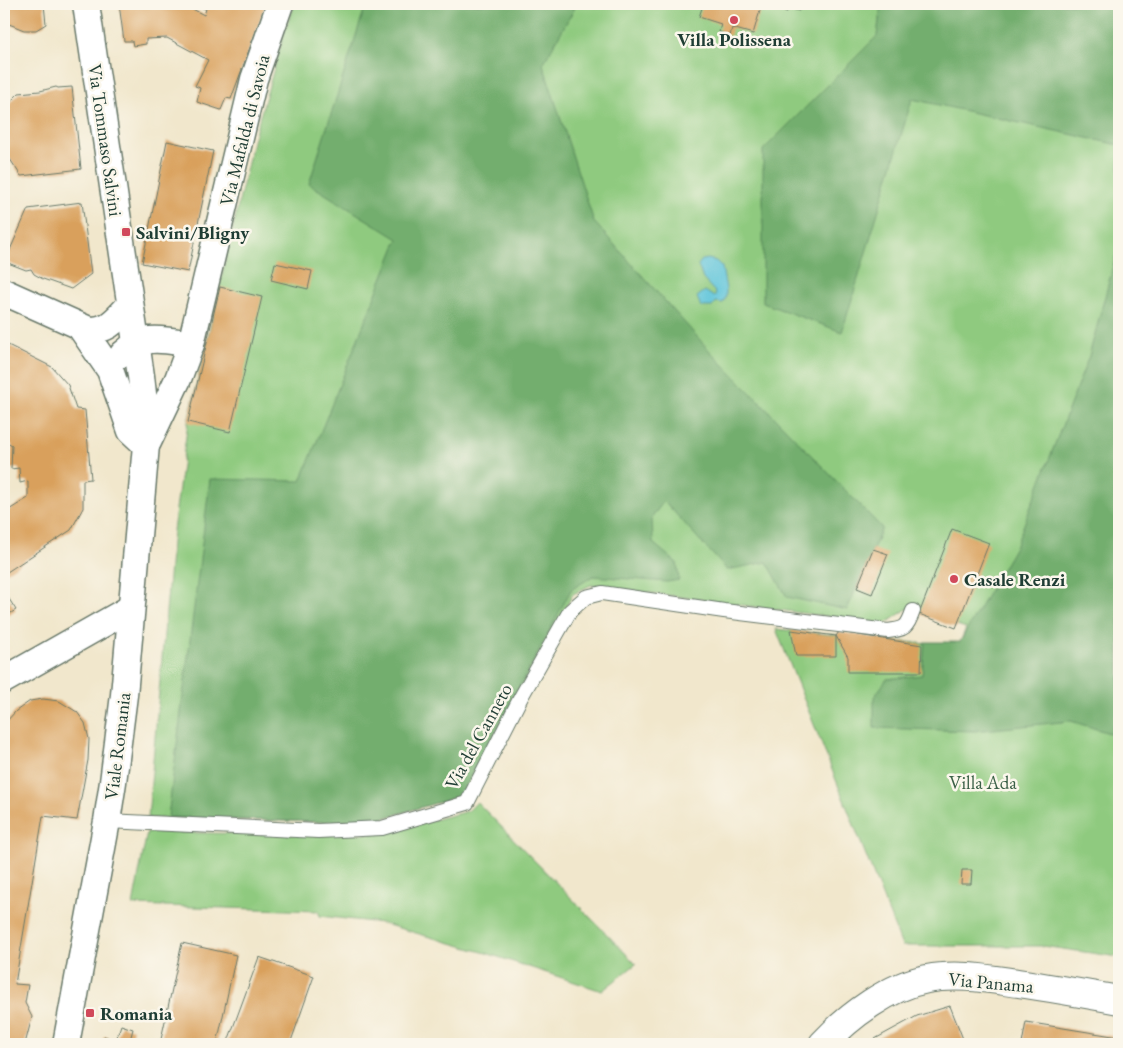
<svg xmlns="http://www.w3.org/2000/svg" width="1123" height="1048" viewBox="0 0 1123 1048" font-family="'EB Garamond',serif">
	<rect width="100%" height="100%" fill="#fbf7ec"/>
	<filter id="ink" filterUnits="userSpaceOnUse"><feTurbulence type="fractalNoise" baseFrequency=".02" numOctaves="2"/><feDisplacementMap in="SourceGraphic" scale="10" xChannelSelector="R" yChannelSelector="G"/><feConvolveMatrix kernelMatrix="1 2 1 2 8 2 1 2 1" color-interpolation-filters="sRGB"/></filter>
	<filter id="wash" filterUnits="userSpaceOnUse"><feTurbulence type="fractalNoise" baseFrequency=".0096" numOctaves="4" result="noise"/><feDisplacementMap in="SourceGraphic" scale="20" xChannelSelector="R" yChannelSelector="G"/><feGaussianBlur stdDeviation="1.12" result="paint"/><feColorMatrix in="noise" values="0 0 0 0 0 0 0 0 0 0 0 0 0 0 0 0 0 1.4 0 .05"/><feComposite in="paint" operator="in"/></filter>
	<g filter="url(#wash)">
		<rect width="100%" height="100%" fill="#f1e7cc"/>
		<g fill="#8fca7f" stroke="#57845a">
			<polygon points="295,4 1119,4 1119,957 1042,946 902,946 776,629 958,647 966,628 907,609 885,624 591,585 573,594 461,796 380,819 320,822 148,818 173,531 188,422 254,137 287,24"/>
			<polygon points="477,802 636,964 602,991 486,953 381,923 320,916 318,911 133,905 147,832 318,835 383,833 468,811"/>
		</g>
		<g fill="#73ae6e" stroke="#497651">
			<polygon points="366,4 577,4 543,64 594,222 709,350 882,528 847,610 787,597 767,562 727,570 664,501 652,517 653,543 677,563 679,580 667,582 593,576 571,590 461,796 380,819 320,822 168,817 210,479 301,481 398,239 309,184"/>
			<polygon points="881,4 1119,4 1119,145 912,99 842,332 763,303 763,150 877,36"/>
			<polygon points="1119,244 1119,736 1071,721 974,731 874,728 874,697 887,679 922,675 925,642 960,642 1016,545 1089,356"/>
		</g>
		<polygon fill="#5dc4da" stroke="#3e8087" points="708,259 716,261 722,267 726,289 726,297 723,303 716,302 712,307 701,307 697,297 705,291 714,297 716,293 703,279 698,265 702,260"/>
		<g id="blocks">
			<g fill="#d9a05b">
				<polygon points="4,4 44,4 46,24 36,30 24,30 4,22"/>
				<polygon points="119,4 183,4 204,15 206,9 200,7 202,4 266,4 231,99 226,98 221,110 197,102 200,88 195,86 208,60 167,38 146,39 146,44 133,46 132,41 124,41"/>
				<polygon points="688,4 801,4 799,11 788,8 787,12 762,4 753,34 732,28 730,36 719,32 721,24 699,17 702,8"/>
				<polygon points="56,87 58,88 72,87 81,169 21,176 4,150 4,115 11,101 19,93 40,91"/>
				<polygon points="167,141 213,151 188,272 142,263"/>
				<polygon points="82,202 91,274 71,289 43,279 34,274 31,269 26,270 8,263 9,260 6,259 28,209"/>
				<polygon points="275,263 312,271 308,289 271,280"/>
				<polygon points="220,287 262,297 230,432 188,422"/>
				<polygon points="4,343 52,367 68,385 76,409 85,410 91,479 83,480 83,508 71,530 4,574 4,513 28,498 28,481 20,483 19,468 11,469 12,445 4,440"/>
				<polygon points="952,529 989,543 956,628 919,614"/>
				<polygon points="873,549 888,554 872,594 857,588"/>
				<polygon points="4,591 16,610 4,617"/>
				<polygon points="791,630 836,636 836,656 796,656"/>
				<polygon points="839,632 922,645 921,672 848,672 848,657 836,636"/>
				<polygon points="43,699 59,701 77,712 85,723 89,739 88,760 77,820 43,816 15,984 28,985 25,1003 32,1017 25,1044 4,1044 4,724 16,711 30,701"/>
				<polygon points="962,870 972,870 971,884 961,884"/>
				<polygon points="182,943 236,955 217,1044 160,1044"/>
				<polygon points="259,957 314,976 290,1044 227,1044"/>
				<polygon points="950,1006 965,1044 868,1044 873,1040 917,1016"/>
				<polygon points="1026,1022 1119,1037 1119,1044 1022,1044"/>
				<polygon points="121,1025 133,1029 129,1044 102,1044 104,1036 116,1040"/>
			</g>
		</g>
	</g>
	<g filter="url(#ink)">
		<use href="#blocks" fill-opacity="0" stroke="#687869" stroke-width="1"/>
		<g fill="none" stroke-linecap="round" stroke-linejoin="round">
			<g stroke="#687869" stroke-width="16">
				<path id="lane" d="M 107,821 L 318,831 L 382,828 L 467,803 L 521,697 L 570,611 L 586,597 L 602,593 L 724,611 L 888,631 C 905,629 907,628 913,611"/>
			</g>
			<g stroke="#687869" stroke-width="29">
				<g id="street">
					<path d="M 4,292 L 89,330 C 109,331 117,318 130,305"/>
					<polyline points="81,328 110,370 131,431 146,445"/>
					<path d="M 123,354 C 146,333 163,340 191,344"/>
					<polyline points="148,442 178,379 191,344 254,79 280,4"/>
					<polyline points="4,680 131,608"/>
					<polyline points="66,1044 107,821 113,782 124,695 146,445 145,412 141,376 86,4"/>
				</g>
			</g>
			<g stroke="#687869" stroke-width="30">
				<path id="secondary" d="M 823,1044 C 849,1016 889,986 927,979 C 957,973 989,979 1018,983 C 1052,988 1086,994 1119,1000"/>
			</g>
			<use href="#lane" stroke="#fff" stroke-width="14"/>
			<use href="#street" stroke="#fff" stroke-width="26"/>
			<use href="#secondary" stroke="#fff" stroke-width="28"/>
		</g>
	</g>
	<g fill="#d1495b" stroke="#fbf7ec" stroke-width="2">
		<circle cx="734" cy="20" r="5"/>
		<rect x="121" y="227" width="10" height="10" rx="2.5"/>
		<circle cx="954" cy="579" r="5"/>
		<rect x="85" y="1008" width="10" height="10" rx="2.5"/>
	</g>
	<g text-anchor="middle" stroke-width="5" stroke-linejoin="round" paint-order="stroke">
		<g font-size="19" font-weight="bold" fill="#1f3d34" stroke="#fbf7ec" text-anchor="start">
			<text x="734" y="46" text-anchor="middle">Villa Polissena</text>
			<text x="136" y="239">Salvini/Bligny</text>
			<text x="964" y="586">Casale Renzi</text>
			<text x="100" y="1020">Romania</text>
		</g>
		<g font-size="19" fill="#1f3d34" stroke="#fbf7ec">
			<text transform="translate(244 130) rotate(-76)" y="7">Via Mafalda di Savoia</text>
			<text transform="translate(106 140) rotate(82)" y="7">Via Tommaso Salvini</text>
			<text transform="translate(478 736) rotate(-61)" y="7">Via del Canneto</text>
			<text transform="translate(117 746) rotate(-83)" y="7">Viale Romania</text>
			<text transform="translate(991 982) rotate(5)" y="7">Via Panama</text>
		</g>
		<g font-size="19" fill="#3b6047" stroke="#fbf7ec">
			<text x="983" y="789">Villa Ada</text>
		</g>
	</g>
	<rect width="1123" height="1048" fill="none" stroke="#fbf7ec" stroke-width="20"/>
</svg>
